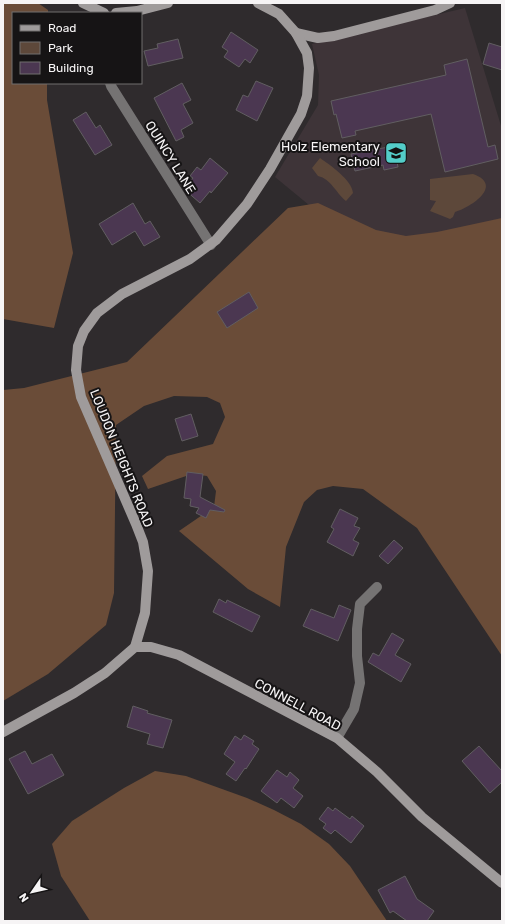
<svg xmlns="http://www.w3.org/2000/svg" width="505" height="924" viewBox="0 0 505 924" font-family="Rubik,sans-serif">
	<rect width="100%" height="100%" fill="#2f2b2d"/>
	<polygon fill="#3e3438" points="465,8 502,129 502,222 377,261 275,177 318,105 319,75 312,44"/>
	<g fill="#5d483a">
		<path d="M 320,158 C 330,165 352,180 353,193 L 346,201 C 336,193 331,179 318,176 L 312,168 Z"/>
		<path d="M 473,174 C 504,185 472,207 455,212 L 453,217 L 450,219 L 430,211 L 436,201 L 430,200 L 430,179 Z"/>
	</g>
	<g fill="#6a4c38">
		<polygon points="3,3 38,3 48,10 48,13 13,13 13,83 47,83 47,100 73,253 54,328 3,319"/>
		<polygon points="318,203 376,230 406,236 437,232 502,218 502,656 417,528 363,489 333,486 317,490 304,502 286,547 280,607 248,589 179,531 214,507 216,491 207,476 192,474 148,489 142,476 167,456 213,444 225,417 220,403 207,397 174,396 144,406 116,425 114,593 106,625 48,674 3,701 3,390 24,388 127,362 288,208"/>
		<polygon points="155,771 186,776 247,798 274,810 301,824 329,844 350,866 387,921 90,921 61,876 52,844 72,821 124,788"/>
	</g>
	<g fill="#4b3751" stroke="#615e61">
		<polygon points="231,32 258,50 250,63 245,59 239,67 224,57 228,51 222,47"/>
		<polygon points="178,39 183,58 148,66 144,51 158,48 157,44"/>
		<polygon points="489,43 502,47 502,70 483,64"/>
		<polygon points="467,59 488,147 495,145 498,159 445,172 431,114 355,131 356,135 342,138 336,114 334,115 331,101 446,75 444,65"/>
		<polygon points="256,81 273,88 257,121 236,110 243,95 248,97"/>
		<polygon points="182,83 191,100 183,104 193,123 181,130 184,137 176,141 154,98"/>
		<polygon points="86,112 96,128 100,125 112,145 95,155 73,120"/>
		<polygon points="394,146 398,167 384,170 383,165 355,171 351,154"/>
		<polygon points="210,158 228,173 211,193 210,191 200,203 184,189 193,178 190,176 197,167 201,170"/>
		<polygon points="133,203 145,224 150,221 160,237 144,246 135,231 112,245 99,224"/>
		<polygon points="249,292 258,308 227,328 217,312"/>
		<polygon points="191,414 198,436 182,441 175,419"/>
		<polygon points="187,472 203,474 200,497 225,510 224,512 210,510 206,518 196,513 199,508 190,506 191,499 184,498"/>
		<polygon points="340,509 358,518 354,526 360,528 353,540 359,543 353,556 327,542 334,529 331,527"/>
		<polygon points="394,540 403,548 388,564 379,556"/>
		<polygon points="219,599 226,603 227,600 260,616 252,632 213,612"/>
		<polygon points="339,605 351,610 338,641 303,626 311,609 334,618"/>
		<polygon points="392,633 404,640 395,655 411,664 401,682 368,662 373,653 379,656"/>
		<polygon points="133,706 148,711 147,713 172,720 163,748 147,744 150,734 127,727"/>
		<polygon points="244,735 254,741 252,744 259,749 246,769 245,768 236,781 226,774 235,762 224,754 235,736 241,740"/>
		<polygon points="479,746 502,771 502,782 490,793 462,761"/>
		<polygon points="25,751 32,764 52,754 64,775 28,794 9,759"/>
		<polygon points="277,770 287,777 290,772 299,780 293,788 303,796 294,808 281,798 277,803 261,791"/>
		<polygon points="328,807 333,811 335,808 350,819 352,816 364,826 351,843 335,830 331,834 323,828 326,824 319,819"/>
		<polygon points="405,876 417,899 434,911 427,921 407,921 393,911 390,913 378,890"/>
	</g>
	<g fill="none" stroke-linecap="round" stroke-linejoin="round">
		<g stroke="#757373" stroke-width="10">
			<polyline points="110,83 111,86 211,245"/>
			<polyline points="337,738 354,709 360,683 357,656 357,629 360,604 377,587"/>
		</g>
		<g stroke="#9f9b9b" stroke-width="10">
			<polyline points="83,3 104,13"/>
			<polyline points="116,13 137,11 168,3"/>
			<polyline points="296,33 318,38 334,36 435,10 450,3"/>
			<polyline points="135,647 151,647 179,655 337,738 377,772 422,817 502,883"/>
			<polyline points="3,732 74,693 105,673 135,647 145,613 148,571 143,542 136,524 81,397 76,370 78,346 84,331 97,313 122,294 190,259 216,240 247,204 270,169 301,114 307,96 309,68 307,53 296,33 279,14 258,3"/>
		</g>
	</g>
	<defs>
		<g id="school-square" transform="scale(1.15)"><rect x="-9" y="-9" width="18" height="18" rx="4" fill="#53cdc9" stroke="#161415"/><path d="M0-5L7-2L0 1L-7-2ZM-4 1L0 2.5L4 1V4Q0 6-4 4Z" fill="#111"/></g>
	</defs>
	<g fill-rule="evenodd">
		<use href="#school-square" x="396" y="153"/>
	</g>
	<g text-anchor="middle" stroke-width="4" stroke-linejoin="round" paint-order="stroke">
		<g font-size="13" fill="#f6f4f5" stroke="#161415" text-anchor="end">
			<text x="380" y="151">Holz Elementary<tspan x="380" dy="15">School</tspan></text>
		</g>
		<g font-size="13" fill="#f6f4f5" stroke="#161415">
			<text transform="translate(171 157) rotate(58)" y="5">QUINCY LANE</text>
			<text transform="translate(122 458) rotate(68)" y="5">LOUDON HEIGHTS ROAD</text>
			<text transform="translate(298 704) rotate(28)" y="5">CONNELL ROAD</text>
		</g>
	</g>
	<rect width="505" height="924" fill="none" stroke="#f6f4f5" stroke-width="8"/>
	<rect x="12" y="12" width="130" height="72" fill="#161415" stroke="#706e6f"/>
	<rect x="20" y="25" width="20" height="6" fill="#9f9b9b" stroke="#706e6f"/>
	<text x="48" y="32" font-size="12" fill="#f6f4f5">Road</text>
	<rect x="20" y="42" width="20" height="12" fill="#5d483a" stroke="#706e6f"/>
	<text x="48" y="52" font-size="12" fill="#f6f4f5">Park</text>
	<rect x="20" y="62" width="20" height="12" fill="#4b3751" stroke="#706e6f"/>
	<text x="48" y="72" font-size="12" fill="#f6f4f5">Building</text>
	<g transform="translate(32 892) rotate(236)" stroke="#161415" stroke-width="3" paint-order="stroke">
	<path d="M0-3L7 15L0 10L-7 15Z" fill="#f6f4f5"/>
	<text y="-6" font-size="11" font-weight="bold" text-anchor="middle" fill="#f6f4f5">N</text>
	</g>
</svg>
